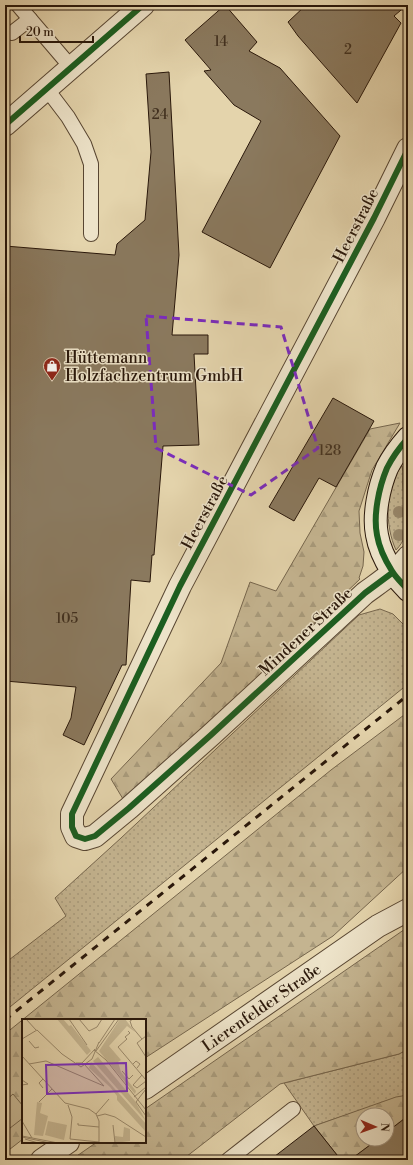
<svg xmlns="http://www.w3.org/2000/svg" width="413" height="1165" viewBox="0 0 413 1165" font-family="'Libre Bodoni',serif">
	<defs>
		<pattern id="grass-dots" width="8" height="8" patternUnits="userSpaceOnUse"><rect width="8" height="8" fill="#c4b490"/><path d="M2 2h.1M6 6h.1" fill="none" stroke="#a89a7b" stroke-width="1.8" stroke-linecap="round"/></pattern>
		<pattern id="forest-firs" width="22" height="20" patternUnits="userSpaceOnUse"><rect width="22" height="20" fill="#c4b490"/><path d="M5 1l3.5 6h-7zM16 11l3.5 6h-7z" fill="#a89a7b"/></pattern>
	</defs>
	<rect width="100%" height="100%" fill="#e4d4ac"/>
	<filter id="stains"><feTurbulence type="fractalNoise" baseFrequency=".005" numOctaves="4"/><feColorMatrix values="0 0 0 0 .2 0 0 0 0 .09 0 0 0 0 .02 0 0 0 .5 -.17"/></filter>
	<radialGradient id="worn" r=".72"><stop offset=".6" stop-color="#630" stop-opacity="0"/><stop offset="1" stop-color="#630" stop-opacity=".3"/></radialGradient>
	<g fill="url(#grass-dots)" stroke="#76664d">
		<path d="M 402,466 C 404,473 402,481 403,488 C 406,511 413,533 396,550 C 385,527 384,486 402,466 Z"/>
		<polygon points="380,609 393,614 408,629 408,684 5,1011 5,963 66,916 55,898 121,838 359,615"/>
		<polygon points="408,1049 408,1095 396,1098 314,1126 284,1083 399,1054"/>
	</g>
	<g fill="url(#forest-firs)" stroke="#76664d">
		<polygon points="400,423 372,470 359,511 360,533 364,552 363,566 359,578 360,579 208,725 123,799 111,779 221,663 250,582 276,591 370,429"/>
		<polygon points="408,712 408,867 333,936 145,1058 145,1020 23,1020 23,1139 5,1153 5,1034 331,770"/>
		<polygon points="408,927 408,1049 399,1054 280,1084 182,1160 71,1160 97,1142 145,1142 145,1109"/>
		<polygon points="408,1095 408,1119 406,1117 387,1132 387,1115 363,1115 363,1139 378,1139 350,1160 341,1160 314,1126 396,1097"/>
	</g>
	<polygon fill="#c4b490" stroke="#76664d" points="13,1094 23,1106 23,1118 5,1132 5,1101"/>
	<g fill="#8a795e" stroke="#29170a">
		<polygon points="225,5 257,42 249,51 280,68 340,136 270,268 202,232 261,121 234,105 204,71 211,70 185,40"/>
		<polygon points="306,5 407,5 394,16 401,23 357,103 298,36 288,22"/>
		<polygon points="169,72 179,255 172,335 208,335 208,354 194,354 199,445 163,446 154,555 152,555 150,582 131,580 126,665 122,665 84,745 63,735 71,718 76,687 5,681 5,246 115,255 117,244 145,220 151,152 146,74"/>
		<polygon points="333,398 374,421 336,487 319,478 294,521 269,507"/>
		<polygon points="408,1116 408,1160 350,1160 378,1139 387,1139 387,1132"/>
		<polygon points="314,1126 341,1160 270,1160"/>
	</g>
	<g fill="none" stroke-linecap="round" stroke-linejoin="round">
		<g stroke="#584632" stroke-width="16">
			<g id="service">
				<polyline points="18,5 71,67"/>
				<polyline points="12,33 30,19"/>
				<polyline points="46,88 68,117 84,144 91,164 91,234"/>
				<polyline points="228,1160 293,1109"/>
			</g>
		</g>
		<g stroke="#584632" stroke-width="24">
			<g id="minor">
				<polyline points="5,125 143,5"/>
				<path d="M 408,149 L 374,218 L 180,586 L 72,814 L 72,827 L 76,836 L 85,839 L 95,836 L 129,808 L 212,734 L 365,593 C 380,582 396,572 408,557"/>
				<polyline points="145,1088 378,926 408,910"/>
				<polyline points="42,1160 68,1142"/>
			</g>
		</g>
		<g stroke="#29170a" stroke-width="24">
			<path id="secondary" d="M 408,438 C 400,447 392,458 387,468 C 379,487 373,515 377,535 C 379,547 385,560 392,571 C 396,578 403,584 408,590"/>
		</g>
		<use href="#service" stroke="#ede3c9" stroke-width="14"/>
		<use href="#minor" stroke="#ede3c9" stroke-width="22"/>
		<use href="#secondary" stroke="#ede3c9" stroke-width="22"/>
		<polyline stroke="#29170a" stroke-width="3" stroke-dasharray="7 7" stroke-linecap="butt" points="5,1020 408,695"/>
		<g stroke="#ede3c9" stroke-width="8">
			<g id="cycleway">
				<polyline points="5,125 143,5"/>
				<path d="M 408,438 C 400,447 392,458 387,468 C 379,487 373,515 377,535 C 379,547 385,560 392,571 C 396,578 403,584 408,590"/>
				<polyline points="392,573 365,593 212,734 129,808 95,836 85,839 76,836 72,827 72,814 180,586 374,218 408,149"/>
			</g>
		</g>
		<use href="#cycleway" stroke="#1b5e20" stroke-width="6"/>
	</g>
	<g fill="#978669">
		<circle cx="399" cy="512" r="6"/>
		<circle cx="399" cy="535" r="6"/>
	</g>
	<path fill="none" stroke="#7b2cbf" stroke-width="3" stroke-dasharray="8 5" stroke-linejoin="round" d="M 146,316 L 281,327 L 318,448 L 251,495 L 156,448 Z"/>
	<defs>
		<g id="shop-pin" transform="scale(0.9)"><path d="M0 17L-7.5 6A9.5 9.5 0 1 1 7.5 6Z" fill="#8f2418" stroke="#ede3c9"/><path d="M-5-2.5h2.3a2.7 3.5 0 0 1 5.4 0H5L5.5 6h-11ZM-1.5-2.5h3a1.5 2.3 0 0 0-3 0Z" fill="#fff"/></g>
	</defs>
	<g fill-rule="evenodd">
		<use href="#shop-pin" x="52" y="366"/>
	</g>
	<g text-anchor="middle" stroke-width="3" stroke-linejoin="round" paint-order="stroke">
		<g font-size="14" fill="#41301f">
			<text x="221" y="46">14</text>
			<text x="348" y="54">2</text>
			<text x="160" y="119">24</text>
			<text x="330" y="455">128</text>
			<text x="67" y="623">105</text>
		</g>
		<g font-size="16" fill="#29170a" stroke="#ede3c9">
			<text transform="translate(355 225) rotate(-63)" y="6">Heerstraße</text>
			<text transform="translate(204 512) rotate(-62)" y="6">Heerstraße</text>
			<text transform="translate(305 631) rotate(-43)" y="6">Mindener Straße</text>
			<text transform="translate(261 1007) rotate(-35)" y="6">Lierenfelder Straße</text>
		</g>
		<g font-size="16" fill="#29170a" stroke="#ede3c9" text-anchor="start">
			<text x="65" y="363">Hüttemann<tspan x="65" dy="18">Holzfachzentrum GmbH</tspan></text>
		</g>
	</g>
	<g transform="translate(22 1019)">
		<rect width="124" height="124" fill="#e4d4ac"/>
		<path d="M 35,0 L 41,0 L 47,7 L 49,6 L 69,32 L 65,36 ZM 69,43 L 124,105 L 124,113 L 95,81 L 95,77 L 88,68 L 67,49 ZM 15,83 L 20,84 L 18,94 L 26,97 L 21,117 L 12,116 Z" fill="#c4b490"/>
		<path d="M 98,0 L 103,0 L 113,13 L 105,7 L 87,27 L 99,41 L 96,43 L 99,53 L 114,72 L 113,75 L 77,32 ZM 76,38 L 113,82 L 124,102 L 71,42 ZM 102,108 L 108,110 L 108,122 L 93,124 L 93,117 L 101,118 Z" fill="#c4b490"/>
		<path d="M 26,102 L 45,106 L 42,121 L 23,116 Z" fill="#c4b490"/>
		<path fill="none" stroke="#99886b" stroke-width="1" d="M 4,0 L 14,11M 47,0 L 65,26M 57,0 L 67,12 L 75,8 L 80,0M 111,0 L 108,2 L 110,8 L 120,20M 106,12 L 108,14 L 103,18 L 105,20 L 96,28 L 124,61M 124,17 L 115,24 L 124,38M 0,20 L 15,11 L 40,35 L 59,48 L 70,40 L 77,23M 7,22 L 13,29 L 17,28M 77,24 L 93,0M 72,31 L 84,41 L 124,91M 74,32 L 97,0M 0,37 L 43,84 L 67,90 L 74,95 L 77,102 L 77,124M 54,44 L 60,44 L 73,30M 7,45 L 24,42 L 82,67 L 62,45M 111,45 L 114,42 L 118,45 L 115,49M 100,52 L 107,60 L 111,56M 120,56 L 111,66 L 115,69 L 124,62M 0,61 L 6,65 L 0,66M 21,69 L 17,64 L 21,60M 124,70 L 114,83 L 124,97M 112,78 L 124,68M 17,83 L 30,70M 46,86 L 50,98 L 48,120 L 77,123M 74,95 L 87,80M 75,97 L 83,95 L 93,98 L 124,118M 0,102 L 10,119M 56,104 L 56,106 L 77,108M 91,106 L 93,124M 0,117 L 36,124M 0,118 L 28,124M 3,120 L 16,124"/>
		<path fill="#7b2cbf" fill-opacity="0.15" stroke="#7b2cbf" stroke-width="2" d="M 104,44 L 105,72 L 25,75 L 24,46 Z"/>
		<rect width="124" height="124" fill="none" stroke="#29170a" stroke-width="2"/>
	</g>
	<rect width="413" height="1165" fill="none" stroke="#e4d4ac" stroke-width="20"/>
	<rect x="6" y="6" width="401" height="1153" fill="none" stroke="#29170a" stroke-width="2"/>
	<rect x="10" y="10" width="393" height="1145" fill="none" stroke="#29170a"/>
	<g transform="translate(375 1127) rotate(92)"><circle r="19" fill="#ede3c9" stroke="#9f917d"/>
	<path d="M0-3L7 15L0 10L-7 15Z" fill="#8f2418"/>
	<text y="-6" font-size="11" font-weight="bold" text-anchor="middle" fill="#29170a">N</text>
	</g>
	<path d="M20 36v6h73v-6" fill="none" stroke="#29170a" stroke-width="2"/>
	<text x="26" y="36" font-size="12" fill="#29170a" stroke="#ede3c9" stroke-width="3" paint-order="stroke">20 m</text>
	<rect width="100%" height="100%" filter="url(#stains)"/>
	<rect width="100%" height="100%" fill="url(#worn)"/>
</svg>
